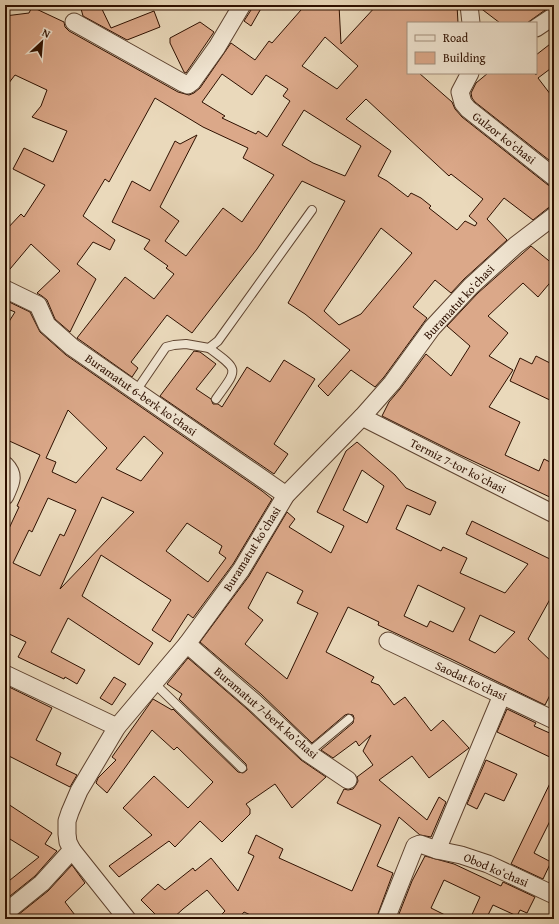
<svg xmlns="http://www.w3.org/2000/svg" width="559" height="924" viewBox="0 0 559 924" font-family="'Gentium Book Plus',serif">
	<rect width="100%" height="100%" fill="#ead9bb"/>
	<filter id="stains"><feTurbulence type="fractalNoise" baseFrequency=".005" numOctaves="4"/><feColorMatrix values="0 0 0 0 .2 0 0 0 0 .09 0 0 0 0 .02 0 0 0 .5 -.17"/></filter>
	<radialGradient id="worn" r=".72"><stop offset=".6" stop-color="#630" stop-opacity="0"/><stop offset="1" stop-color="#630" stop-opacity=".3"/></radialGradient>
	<g fill="#dba889" stroke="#2e1000" fill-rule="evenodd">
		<polygon points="80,5 100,5 111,28 154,11 160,27 127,40 83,16"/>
		<polygon points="252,5 263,5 251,26 244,21 251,10"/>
		<path d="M 300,5 L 339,5 L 341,44 L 377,5 L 457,5 L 458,23 L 408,23 L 408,73 L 419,73 L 452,102 L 455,109 L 462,117 L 548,185 L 554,187 L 554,206 L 548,208 L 533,220 L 504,198 L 487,219 L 507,240 L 464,279 L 451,293 L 435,280 L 413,307 L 427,318 L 384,377 L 375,387 L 351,370 L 328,396 L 318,386 L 350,350 L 305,314 L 288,303 L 345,201 L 302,181 L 257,249 L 192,333 L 167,315 L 131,362 L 138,368 L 132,377 L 77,338 L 125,277 L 154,299 L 174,274 L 166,268 L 168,266 L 144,249 L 150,240 L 112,222 L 132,181 L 150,191 L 175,141 L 180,144 L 197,135 L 160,207 L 179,221 L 165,241 L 186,256 L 223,208 L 242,222 L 274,175 L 243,158 L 248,148 L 203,127 L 155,98 L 109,182 L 105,179 L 83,216 L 115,240 L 110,250 L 93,242 L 77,264 L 96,279 L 70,332 L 55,319 L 47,300 L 42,296 L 37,293 L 60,271 L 31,244 L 5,275 L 5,231 L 21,214 L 24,217 L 45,185 L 13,169 L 24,148 L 53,162 L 67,131 L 32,117 L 41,106 L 47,90 L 15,75 L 5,88 L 5,16 L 29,13 L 32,7 L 64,22 L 65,27 L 69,31 L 178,92 L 189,95 L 194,93 L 200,88 L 231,43 L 255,60 L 269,41 L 272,43 L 301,10 ZM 325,37 L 358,66 L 337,89 L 302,66 ZM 222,74 L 252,95 L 266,75 L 288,89 L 283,96 L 290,101 L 267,137 L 258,131 L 256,134 L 222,118 L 225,116 L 202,102 ZM 366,99 L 449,176 L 451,174 L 483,199 L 469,216 L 477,223 L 475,226 L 465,221 L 457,230 L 429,208 L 431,206 L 421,198 L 411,193 L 408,197 L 387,181 L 378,176 L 391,151 L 346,119 ZM 304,110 L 361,146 L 345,176 L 313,163 L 282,145 ZM 381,228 L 412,253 L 361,314 L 339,325 L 324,311 Z"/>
		<polygon points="479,5 552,5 527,23 500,23 479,7"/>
		<polygon points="200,22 214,32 186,73 184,72 170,43 170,38"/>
		<polygon points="554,41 554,66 538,78 554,99 554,164 475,102 472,98 471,93 476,83 488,73 535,73 536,75 536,55"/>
		<polygon points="531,246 554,265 554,278 538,297 523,283 488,316 508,333 489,356 513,370 489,407 520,422 505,455 539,471 544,459 554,464 554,499 458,454 382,416 389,402 400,389 426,354 451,376 470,346 447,326 478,293"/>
		<path d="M 5,300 L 30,312 L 40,332 L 66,355 L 262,491 L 272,499 L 233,564 L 193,618 L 188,614 L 170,642 L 152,630 L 171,600 L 101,555 L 82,596 L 153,643 L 139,665 L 68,618 L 51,652 L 85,670 L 77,684 L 65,677 L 64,679 L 18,657 L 26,642 L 5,632 L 5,537 L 19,507 L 17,506 L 40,455 L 5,439 L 5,328 L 15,312 L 5,308 ZM 68,410 L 107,448 L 76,483 L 52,472 L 56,462 L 46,458 ZM 144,436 L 163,453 L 141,481 L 116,469 ZM 102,497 L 134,512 L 60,589 ZM 48,498 L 76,510 L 64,536 L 60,534 L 40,576 L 13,563 L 29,530 L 32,532 ZM 187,523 L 222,546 L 219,553 L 226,558 L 208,582 L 166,551 Z"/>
		<polygon points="194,351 200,352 216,364 196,389 211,399 213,404 218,404 222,407 247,367 270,382 284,360 315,379 274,444 288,454 274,474 160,396"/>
		<polygon points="536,356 554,365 554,402 510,381 520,358 532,364"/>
		<path d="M 357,442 L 395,475 L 406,488 L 436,502 L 430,515 L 407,505 L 396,529 L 441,551 L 443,547 L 467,558 L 460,573 L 505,593 L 528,564 L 466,534 L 472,521 L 554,561 L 554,592 L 528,639 L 554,664 L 554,687 L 545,705 L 451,659 L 378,625 L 379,622 L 348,607 L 326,652 L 374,677 L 371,682 L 379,685 L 394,705 L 405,697 L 431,731 L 443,720 L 469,748 L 429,778 L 412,756 L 379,780 L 427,820 L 439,797 L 446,802 L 431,837 L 420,835 L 399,817 L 377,866 L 393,873 L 376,919 L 259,919 L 244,912 L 238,919 L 217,919 L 225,911 L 207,890 L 183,909 L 172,919 L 160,919 L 141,900 L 158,884 L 165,890 L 193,868 L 195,871 L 211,858 L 238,891 L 254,856 L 248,853 L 256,835 L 283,849 L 279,858 L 352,891 L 381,825 L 337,803 L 344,789 L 348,790 L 353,789 L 356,785 L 358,781 L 357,777 L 373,765 L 363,751 L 371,735 L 359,746 L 356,741 L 333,758 L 321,750 L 353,723 L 354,718 L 353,715 L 348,714 L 345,715 L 312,743 L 261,694 L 200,642 L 249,576 L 287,512 L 295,519 L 289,527 L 331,553 L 344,526 L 317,512 L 346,451 ZM 362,470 L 384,486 L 367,523 L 343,510 ZM 267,572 L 303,591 L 297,603 L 318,613 L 287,679 L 245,644 L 263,620 L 248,608 ZM 418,585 L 465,608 L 453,632 L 430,621 L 427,627 L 404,616 ZM 480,615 L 515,632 L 495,653 L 469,640 Z"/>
		<polygon points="188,658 247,709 301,760 326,777 292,808 275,784 246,804 250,809 250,814 222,842 200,821 175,847 169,841 119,877 109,866 152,835 123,808 154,776 188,808 213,782 177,747 174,750 152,730 107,793 96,783 98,778 116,760 112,757 153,699 172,710 173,709 238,772 243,773 247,770 246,764 179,699 182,694 167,684"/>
		<polygon points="114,677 126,684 112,705 100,698"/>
		<polygon points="5,685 52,708 36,740 61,753 56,765 77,775 70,787 5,754"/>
		<polygon points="507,709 536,723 534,726 554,735 554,759 497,732"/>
		<polygon points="486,760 517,774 504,801 485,793 477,809 467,804"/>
		<polygon points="554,775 554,823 550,821 534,853 551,862 543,879 511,864"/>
		<polygon points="5,802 52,833 45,844 57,851 35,876 5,900 5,884 39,857 5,836 8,832 5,825"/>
		<polygon points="425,856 454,864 501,886 503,882 535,897 527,913 520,910 517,916 493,905 486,919 470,919 480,897 444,880 431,908 453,919 397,919 412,881"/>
		<polygon points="72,865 85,883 65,902 78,919 13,919 48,891"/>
	</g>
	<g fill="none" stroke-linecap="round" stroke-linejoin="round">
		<g stroke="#5d422f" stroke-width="10">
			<g id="lane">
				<path d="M 209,348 C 240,371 238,368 216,399"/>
				<polyline points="136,391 166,347 174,345 186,344 209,348 218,341 312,210"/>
				<polyline points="154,683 242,768"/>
				<polyline points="308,753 349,719"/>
			</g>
		</g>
		<g stroke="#5d422f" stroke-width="19">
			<g id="street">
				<polyline points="469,5 471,23"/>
				<polyline points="74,22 183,83 188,85 192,82 217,47 242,5"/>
				<polyline points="536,28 554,16"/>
				<polyline points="470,73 460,92 463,103 468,109 554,177"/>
				<polyline points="5,289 38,305 47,325 72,347 286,495"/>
				<polyline points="362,417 554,514"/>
				<path d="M 5,465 C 16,476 10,484 5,496"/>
				<polyline points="388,641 554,720"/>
				<polyline points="187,644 254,702 308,753 348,780"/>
				<polyline points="5,674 117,727"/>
				<polyline points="72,850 127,919"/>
				<polyline points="437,850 502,695"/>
				<polyline points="5,913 42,883 72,850 68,842 67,834 67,821 70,812 79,791 117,727 187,644 241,570 286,495 362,417 392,383 432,328 471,286 516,245 554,216"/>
				<polyline points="386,919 415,846 420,844 437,850 461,855 488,864 554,895"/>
			</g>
		</g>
		<use href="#lane" stroke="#f1e6d3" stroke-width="8"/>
		<use href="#street" stroke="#f1e6d3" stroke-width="17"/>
	</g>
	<g text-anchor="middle" stroke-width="3" stroke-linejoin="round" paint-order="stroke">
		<g font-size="12" fill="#2e1000" stroke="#f1e6d3">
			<text transform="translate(504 138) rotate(38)" y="4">Gulzor koʻchasi</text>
			<text transform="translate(459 302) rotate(-47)" y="4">Buramatut koʻchasi</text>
			<text transform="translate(141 395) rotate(35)" y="4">Buramatut 6-berk koʼchasi</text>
			<text transform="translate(458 466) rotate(27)" y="4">Termiz 7-tor koʼchasi</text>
			<text transform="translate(252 549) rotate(-58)" y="4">Buramatut koʻchasi</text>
			<text transform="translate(471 681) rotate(25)" y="4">Saodat koʻchasi</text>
			<text transform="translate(266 713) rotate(41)" y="4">Buramatut 7-berk koʼchasi</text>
			<text transform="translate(496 870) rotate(23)" y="4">Obod koʻchasi</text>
		</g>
	</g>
	<rect width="559" height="924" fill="none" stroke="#ead9bb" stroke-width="20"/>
	<rect x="6" y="6" width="547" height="912" fill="none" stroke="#2e1000" stroke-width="2"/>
	<rect x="10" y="10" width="539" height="904" fill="none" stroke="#2e1000"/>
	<rect x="407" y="22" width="130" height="52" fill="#f1e6d3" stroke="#a3907f"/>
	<rect x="415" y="35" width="20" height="6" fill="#f1e6d3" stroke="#a3907f"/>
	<text x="443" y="42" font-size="12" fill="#2e1000">Road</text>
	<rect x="415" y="52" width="20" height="12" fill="#dba889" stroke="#a3907f"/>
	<text x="443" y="62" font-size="12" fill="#2e1000">Building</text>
	<g transform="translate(42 42) rotate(26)" stroke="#f1e6d3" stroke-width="3" paint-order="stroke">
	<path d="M0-3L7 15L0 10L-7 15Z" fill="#2e1000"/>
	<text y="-6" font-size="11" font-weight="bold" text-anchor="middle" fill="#2e1000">N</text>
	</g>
	<rect width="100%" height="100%" filter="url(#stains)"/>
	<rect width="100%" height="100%" fill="url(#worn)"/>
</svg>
